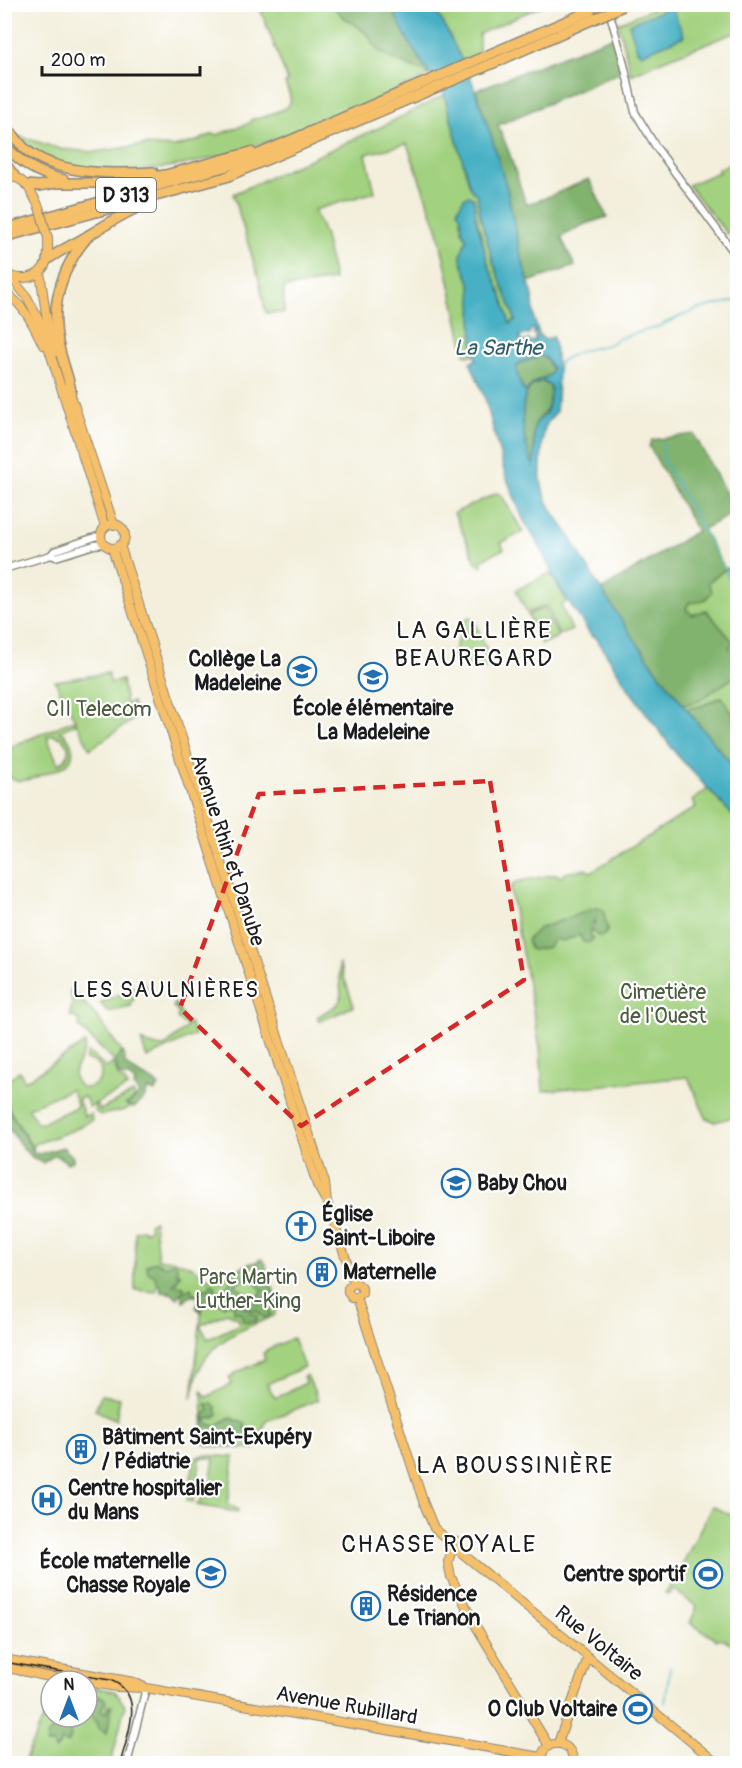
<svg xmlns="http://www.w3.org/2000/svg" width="742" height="1768" viewBox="0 0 742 1768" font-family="Pangolin,sans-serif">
	<rect width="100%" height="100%" fill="#fff"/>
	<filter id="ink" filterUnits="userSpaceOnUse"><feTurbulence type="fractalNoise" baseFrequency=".0167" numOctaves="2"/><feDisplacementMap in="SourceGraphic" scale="12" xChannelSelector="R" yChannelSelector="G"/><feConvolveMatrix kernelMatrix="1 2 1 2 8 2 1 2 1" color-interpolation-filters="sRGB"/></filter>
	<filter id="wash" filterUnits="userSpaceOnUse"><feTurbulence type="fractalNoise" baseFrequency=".008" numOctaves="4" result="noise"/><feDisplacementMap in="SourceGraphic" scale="24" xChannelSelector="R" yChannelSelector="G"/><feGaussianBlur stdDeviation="1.35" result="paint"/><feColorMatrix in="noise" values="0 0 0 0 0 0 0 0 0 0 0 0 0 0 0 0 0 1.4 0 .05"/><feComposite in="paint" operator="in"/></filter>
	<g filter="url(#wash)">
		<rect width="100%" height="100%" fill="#f3efdc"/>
		<g fill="#a2d17f" stroke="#5f764e" stroke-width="1.5" fill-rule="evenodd">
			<path d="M 259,5 L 331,5 L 345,18 L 360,28 L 368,35 L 377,49 L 430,75 L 356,109 L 282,137 L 237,152 L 188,164 L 155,169 L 128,171 L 71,166 L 39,155 L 18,137 L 22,137 L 60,149 L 95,152 L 144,145 L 174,147 L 197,141 L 213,134 L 217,135 L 250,123 L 252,119 L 261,118 L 286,108 C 295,101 288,92 285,83 L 288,82 Z"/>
			<polygon points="431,5 543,5 479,34 479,54 463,63 442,21"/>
			<polygon points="661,5 737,5 737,32 666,59 631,75 618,23"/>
			<polygon points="444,95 470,187 477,194 480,216 494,265 505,290 515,320 509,324 504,301 489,266 476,215 461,217 462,230 467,240 465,242 461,259 470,283 474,309 472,314 474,354 469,356 465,354 438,231 407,144 366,154 375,192 314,210 325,236 334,280 284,288 284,313 266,313 258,276 233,194 383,126"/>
			<polygon points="737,161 737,230 727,234 688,185 719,172 718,169"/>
			<polygon points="497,493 502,496 523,532 501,543 504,549 481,560 482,565 477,564 454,513"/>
			<path d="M 737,563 L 737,658 L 729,647 L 734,643 L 692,615 L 686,609 C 694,590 720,572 737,563 Z"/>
			<polygon points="550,573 567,602 561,605 572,630 559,635 546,606 527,613 516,590"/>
			<polygon points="544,608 558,637 541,644 528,615"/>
			<polygon points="467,617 472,618 475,622 490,658 491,663 487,668 458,664 452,660 457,641"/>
			<polygon points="108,673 110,683 122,680 126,704 132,702 137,717 90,749 55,681"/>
			<polygon points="737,675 737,721 722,697 701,706 686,709 683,705 698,701"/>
			<path d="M 74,720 L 76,724 L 60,731 C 72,738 79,757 64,766 C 59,769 52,771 47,773 C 33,779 7,790 5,765 C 4,755 8,750 15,745 ZM 52,735 L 62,738 L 68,746 C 69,754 66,761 58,764 L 47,737 Z"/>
			<polygon points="708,789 737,820 737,1116 715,1122 706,1118 688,1077 543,1091 540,1047 510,889 515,882 557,874 560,877 563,876 565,873 585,869 591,872 696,807 692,801"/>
			<polygon points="339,963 354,1006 319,1022 317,1017 337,1005 341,998"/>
			<polygon points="144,983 147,989 136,993 131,1006 108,1012 100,1003"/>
			<polygon points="71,989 98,1018 122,1052 115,1062 80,1028 78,1019 70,1016 72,1002 70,992"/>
			<path d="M 174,1003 L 177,1006 L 187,1024 L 190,1023 L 195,1035 L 147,1058 L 141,1041 L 149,1045 L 164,1047 L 186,1028 L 186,1025 L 177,1019 C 179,1015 178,1009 173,1007 Z"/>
			<path d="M 85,1043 C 86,1063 62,1071 82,1088 C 106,1088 108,1061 85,1060 L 88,1052 L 106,1068 L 113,1063 L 119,1078 L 125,1082 L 128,1087 L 89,1107 L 85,1097 L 78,1099 L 84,1116 L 91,1114 L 92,1120 L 71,1131 L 35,1144 L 33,1149 L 5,1102 L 5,1083 L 19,1071 L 25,1081 ZM 71,1089 L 77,1104 L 76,1107 L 42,1123 L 37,1123 L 28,1108 Z"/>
			<polygon points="133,1093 135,1098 127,1105 133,1107 121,1111 100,1115 95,1111 94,1107 96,1104 100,1110"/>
			<path d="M 154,1221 L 158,1259 C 170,1259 197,1264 203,1277 L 222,1280 L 233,1270 L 262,1260 L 279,1305 L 274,1316 C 247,1327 214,1339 201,1366 C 196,1376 194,1387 192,1398 L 203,1297 L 161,1292 L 161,1285 L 157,1285 L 156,1292 L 135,1290 L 135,1232 L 143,1229 L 145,1232 L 150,1229 L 149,1224 ZM 227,1313 L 238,1318 L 240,1324 L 208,1339 L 200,1325 Z"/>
			<path d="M 293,1338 L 304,1367 L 267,1384 L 275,1398 L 306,1383 L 303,1377 L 307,1375 L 318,1400 L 266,1421 L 255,1449 L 208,1446 L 204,1444 L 202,1391 L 207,1397 L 232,1384 L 229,1378 L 234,1376 L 233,1374 L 265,1360 L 263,1353 L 266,1352 L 266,1350 ZM 231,1417 L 236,1421 L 239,1420 L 245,1424 L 245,1429 L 252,1429 C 248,1432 242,1434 239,1438 C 233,1445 233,1447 222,1447 L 218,1443 L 211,1442 L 205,1420 L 210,1425 L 217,1425 Z"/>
			<polygon points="101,1395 120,1398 116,1420 95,1410"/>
			<polygon points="205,1455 234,1457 228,1505 234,1506 234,1508 238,1509 238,1512 197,1505 197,1503 200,1503 202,1494 208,1495 214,1459 201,1457 193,1502 187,1501 194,1461 198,1457"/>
			<polygon points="712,1506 737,1518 737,1647 725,1641 726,1640 719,1638 717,1640 690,1623 697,1607 673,1589 668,1595 665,1593 682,1568 681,1567"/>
			<polygon points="87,1686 115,1691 125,1706 111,1763 23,1764 51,1701 51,1717 87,1717"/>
		</g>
		<g fill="#81b36e" stroke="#4e6845" stroke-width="1.5" fill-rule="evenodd">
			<polygon points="331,5 390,5 409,42 429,74 392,59 377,49 368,35 360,28 345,18"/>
			<polygon points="614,36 621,72 498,125 509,152 526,204 543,199 589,179 607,217 585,224 561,237 575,266 528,282 520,253 507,189 476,90"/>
			<path d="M 539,356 L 545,357 L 552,370 L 550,375 L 536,381 L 529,388 L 541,381 L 551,387 L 548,408 L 536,423 L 534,466 C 521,446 518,412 528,390 L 525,391 L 522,389 C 521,382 520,379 517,374 C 512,361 531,361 539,356 Z"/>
			<path d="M 694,434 L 736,512 L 703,529 L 725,569 L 708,582 L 712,592 C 706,600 700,604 689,602 L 686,609 L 692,615 L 706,610 L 734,643 L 729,647 L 737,658 L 737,675 L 698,701 L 683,705 L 623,624 L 601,590 L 697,531 L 649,446 L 652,440 Z"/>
			<polygon points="722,697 737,721 737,771 686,709 701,706"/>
			<path d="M 595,908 L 602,909 C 606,916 605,923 608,930 L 603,936 L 598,936 L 592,931 L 595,920 L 589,926 L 591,931 L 590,935 L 593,939 L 589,943 L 583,942 L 580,935 L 563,941 L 554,939 L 549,947 L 533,950 L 530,949 L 527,940 L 538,929 Z"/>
			<path d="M 122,1052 L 124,1053 C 125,1056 124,1060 125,1063 C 128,1071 152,1078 159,1086 L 155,1092 L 148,1089 L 145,1097 L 134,1108 L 126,1104 L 134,1100 L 139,1094 L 134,1086 L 135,1082 L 129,1077 L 123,1077 L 119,1075 L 115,1062 Z"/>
			<path d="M 4,1102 L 35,1153 L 39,1154 L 63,1147 L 73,1157 L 73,1161 L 67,1163 L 61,1158 L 55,1155 L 43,1163 C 30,1158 23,1149 15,1137 C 13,1133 8,1129 5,1126 Z"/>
			<path d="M 262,1259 L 266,1264 L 267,1272 L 277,1300 L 271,1303 L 269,1308 L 271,1314 L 266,1318 L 261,1316 L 259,1312 L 249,1309 L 251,1313 L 257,1316 L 257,1320 L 254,1322 L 249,1321 L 248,1323 L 243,1321 L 241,1313 L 234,1312 L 234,1306 L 229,1303 L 223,1306 L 215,1300 L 209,1302 L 202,1308 L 203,1303 L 200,1303 L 199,1309 L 202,1309 L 202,1312 L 196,1308 L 199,1298 L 198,1296 L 193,1295 L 183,1301 L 182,1294 L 180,1293 L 178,1298 L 169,1292 L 161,1292 L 160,1290 L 161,1287 L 158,1284 L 154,1275 L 148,1273 L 147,1265 L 155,1261 L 164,1266 L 175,1263 L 177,1265 L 177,1274 L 180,1273 L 180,1276 L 174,1285 L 184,1286 L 183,1291 L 185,1291 L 191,1288 L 193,1294 L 199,1295 L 204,1288 L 209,1290 L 211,1283 L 215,1285 L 216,1294 L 223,1293 L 225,1299 L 228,1301 L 231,1299 L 232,1292 L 224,1290 C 235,1277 234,1268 252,1263 L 250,1276 L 253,1276 L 258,1260 ZM 244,1277 L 247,1279 L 254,1277 L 257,1280 L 257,1285 L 263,1291 L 257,1297 L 262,1302 L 258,1304 L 250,1297 L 247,1301 L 246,1308 L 238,1303 L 239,1297 L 240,1297 L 243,1301 L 246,1297 L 241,1289 L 237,1288 L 236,1283 L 243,1281 Z"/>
			<polygon points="206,1404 213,1404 216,1408 218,1415 213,1418 205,1419 210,1425 217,1425 231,1417 236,1421 239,1420 245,1424 245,1429 256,1430 257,1433 247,1440 240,1437 232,1447 222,1447 218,1443 214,1446 211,1443 211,1445 204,1442 205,1414 209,1410"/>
			<path d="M 97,1696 L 100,1696 L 105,1699 L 106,1703 L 101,1708 L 104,1712 L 107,1713 L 109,1705 L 112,1706 L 107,1733 L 97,1727 L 98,1723 C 87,1716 88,1705 97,1696 Z"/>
			<polygon points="58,1717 77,1717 80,1721 79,1723 74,1724 70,1731 71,1737 67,1743 61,1741 60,1745 55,1750 53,1743 47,1744 47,1737 52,1730 58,1729 55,1723"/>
		</g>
		<g fill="#46b0c4" stroke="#316670" stroke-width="1.5" fill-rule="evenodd">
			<path d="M 390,5 L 431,5 L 442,21 L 470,76 L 491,135 L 507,189 L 520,253 L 533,296 L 534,319 L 539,333 L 534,334 L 534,329 L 531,329 L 529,334 L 520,336 L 521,343 L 529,340 L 530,342 L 535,341 L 535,336 L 540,335 L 544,340 L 553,337 C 558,363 559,386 556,412 C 551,418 546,423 544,431 C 542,439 540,473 541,481 C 543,492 549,506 555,515 C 559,521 564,527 568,533 C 615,619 674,696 737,771 L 737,820 L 677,755 L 630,691 L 595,636 L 592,637 L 556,582 L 540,547 L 523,519 L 505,474 L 485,398 L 470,362 L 476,360 C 469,335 475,309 470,284 C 469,275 461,267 461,257 C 461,252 464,244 467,240 L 462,230 L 461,217 L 457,210 L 464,198 L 469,195 L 474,198 L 476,219 L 489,266 L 504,301 L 510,324 L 515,320 L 513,313 L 494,265 L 480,216 L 477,194 L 473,192 L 470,187 L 442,87 L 429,74 L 409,42 ZM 539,356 L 545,357 L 552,368 L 552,372 L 547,377 L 536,381 L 526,391 L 524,391 C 521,386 513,367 519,363 C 525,360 533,360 539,356 ZM 543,381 L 551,387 L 549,404 L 546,413 L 536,423 L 534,430 L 534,466 C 523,448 512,383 543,381 Z"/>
			<polygon points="668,8 672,8 684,36 641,54 637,50 629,24"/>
		</g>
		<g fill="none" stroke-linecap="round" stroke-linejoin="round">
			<g stroke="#46b0c4" stroke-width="1.5">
				<path d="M 558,380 L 559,363 C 572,352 591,348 607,345 C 612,344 615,340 620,338 C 633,334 647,330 661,326 L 663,324 L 698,309 L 738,300"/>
				<polyline points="663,443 663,459 719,558 738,596"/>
				<polyline points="665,1703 670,1667"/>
			</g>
		</g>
	</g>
	<g filter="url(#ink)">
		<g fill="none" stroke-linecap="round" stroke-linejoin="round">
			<g stroke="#88867c" stroke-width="9">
				<g id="minor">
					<polyline points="609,11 622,56 635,112 656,147 738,258"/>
					<polyline points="4,120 12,133"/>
					<polyline points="51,555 56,557 94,545 104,544"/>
					<polyline points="4,569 51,555 54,551 101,535"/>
					<polyline points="127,1764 146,1688"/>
				</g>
			</g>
			<g stroke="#88867c" stroke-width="10">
				<g id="major">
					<path d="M 4,176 C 25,175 31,191 39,207"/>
					<path d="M 4,272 C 18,282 39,280 46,263 C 49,255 48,247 48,238"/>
					<polyline points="40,272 47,321 56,352"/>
					<polyline points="11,277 27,297 41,324 105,527"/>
					<path d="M 4,291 C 24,305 33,324 43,345"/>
					<polyline points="68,386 114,525"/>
					<circle cx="113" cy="536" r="12"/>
					<polyline points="120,545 325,1183 327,1202 354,1283 358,1284 362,1288 362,1294 357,1298"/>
					<polyline points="112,548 317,1185 325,1199"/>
					<polyline points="354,1283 348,1288 348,1293 352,1298 357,1298"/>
					<polyline points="357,1298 424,1504 434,1528 451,1543 450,1546"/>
					<polyline points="451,1543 453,1541 457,1542 458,1550 718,1764"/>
					<polyline points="452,1550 448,1562 451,1577 458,1591 477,1628 549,1746"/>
					<polyline points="4,1659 134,1682 144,1687"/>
					<polyline points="4,1667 45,1676 83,1681"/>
					<polyline points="87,1682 117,1687 146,1688 541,1757"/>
					<polyline points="558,1743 588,1657"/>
					<path d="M 541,1764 C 539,1737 575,1737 573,1764"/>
				</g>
			</g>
			<g stroke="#88867c" stroke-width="12">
				<g id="highway">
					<path d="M 12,133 C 18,141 23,149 32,154 C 64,175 115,174 153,172"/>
					<path d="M 4,144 C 21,164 39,174 64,180"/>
					<polyline points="4,162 15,177"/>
					<polyline points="27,185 39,186 56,183 120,183 165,175 251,152"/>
					<polyline points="4,229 238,163 606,4"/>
					<polyline points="4,237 226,177 496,62 596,18"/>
					<path d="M 47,260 C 60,250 75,244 89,235 C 108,224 123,213 144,205"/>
					<path d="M 71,391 C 68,374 61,359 58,342 C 50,302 63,265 89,235"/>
				</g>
			</g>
			<use href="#minor" stroke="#fff" stroke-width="6"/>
			<use href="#major" stroke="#f6c06b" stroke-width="8"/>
			<use href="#highway" stroke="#f6c06b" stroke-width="9"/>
			<path stroke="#1c1c1c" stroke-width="1.5" d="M 4,1662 L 110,1680 C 147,1694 127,1735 120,1764"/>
			<g stroke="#88867c" stroke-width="10" stroke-linecap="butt">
				<polyline id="major-bridge" points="39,207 48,238"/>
			</g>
			<g stroke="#88867c" stroke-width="12" stroke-linecap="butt">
				<polyline id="highway-bridge" points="596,18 623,6"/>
			</g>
			<use href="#major-bridge" stroke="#f6c06b" stroke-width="8"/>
			<use href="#highway-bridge" stroke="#f6c06b" stroke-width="9"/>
		</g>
	</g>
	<path fill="none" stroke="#d62828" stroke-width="4.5" stroke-dasharray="12 8" stroke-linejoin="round" d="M 490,781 L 524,980 L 301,1126 L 180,1008 L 259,794 Z"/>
	<defs>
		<g id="school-ring" transform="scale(1.5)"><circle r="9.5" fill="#fff" stroke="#1f6fb2" stroke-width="1.5"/><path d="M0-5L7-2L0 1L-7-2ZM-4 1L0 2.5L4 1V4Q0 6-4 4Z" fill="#1f6fb2"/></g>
		<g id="church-ring" transform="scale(1.5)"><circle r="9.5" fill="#fff" stroke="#1f6fb2" stroke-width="1.5"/><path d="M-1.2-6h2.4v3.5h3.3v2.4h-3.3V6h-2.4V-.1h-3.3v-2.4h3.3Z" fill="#1f6fb2"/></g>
		<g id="building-ring" transform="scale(1.5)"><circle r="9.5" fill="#fff" stroke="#1f6fb2" stroke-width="1.5"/><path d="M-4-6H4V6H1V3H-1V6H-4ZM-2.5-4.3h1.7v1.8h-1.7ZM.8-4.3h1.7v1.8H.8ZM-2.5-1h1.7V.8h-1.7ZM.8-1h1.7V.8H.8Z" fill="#1f6fb2"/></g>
		<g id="hospital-ring" transform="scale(1.5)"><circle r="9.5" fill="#fff" stroke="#1f6fb2" stroke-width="1.5"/><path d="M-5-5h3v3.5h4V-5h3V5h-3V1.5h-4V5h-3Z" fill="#1f6fb2"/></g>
		<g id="stadium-ring" transform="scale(1.5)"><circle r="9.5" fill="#fff" stroke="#1f6fb2" stroke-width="1.5"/><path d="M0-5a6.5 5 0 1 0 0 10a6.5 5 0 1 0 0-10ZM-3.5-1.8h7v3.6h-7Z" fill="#1f6fb2"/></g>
	</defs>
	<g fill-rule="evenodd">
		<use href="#school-ring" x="302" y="671"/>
		<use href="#school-ring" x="373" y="677"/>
		<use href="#school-ring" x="456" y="1183"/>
		<use href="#church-ring" x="301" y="1226"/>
		<use href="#building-ring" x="322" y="1272"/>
		<use href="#building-ring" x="81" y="1449"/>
		<use href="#hospital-ring" x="47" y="1500"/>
		<use href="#school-ring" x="211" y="1573"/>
		<use href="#stadium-ring" x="708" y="1574"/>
		<use href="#building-ring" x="366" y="1606"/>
		<use href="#stadium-ring" x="638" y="1709"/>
	</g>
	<g text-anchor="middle" stroke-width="4.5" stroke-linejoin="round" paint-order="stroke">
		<rect fill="#fff" stroke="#606060" stroke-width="1.5" x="96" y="178" width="60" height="34" rx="4.5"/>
		<g font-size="20" font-weight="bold" fill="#1c1c1c">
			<text x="126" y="202">D 313</text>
		</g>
		<g font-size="21" font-weight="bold" fill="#1c1c1c" stroke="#fff" text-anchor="start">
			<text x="281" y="666" text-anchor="end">Collège La<tspan x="281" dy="24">Madeleine</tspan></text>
			<text x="373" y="715" text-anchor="middle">École élémentaire<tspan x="373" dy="24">La Madeleine</tspan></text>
			<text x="477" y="1190">Baby Chou</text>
			<text x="322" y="1221">Église<tspan x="322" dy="24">Saint-Liboire</tspan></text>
			<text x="343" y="1279">Maternelle</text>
			<text x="102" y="1444">Bâtiment Saint-Exupéry<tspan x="102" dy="24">/ Pédiatrie</tspan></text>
			<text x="68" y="1495">Centre hospitalier<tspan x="68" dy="24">du Mans</tspan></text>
			<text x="190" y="1568" text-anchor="end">École maternelle<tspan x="190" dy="24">Chasse Royale</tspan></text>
			<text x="687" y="1581" text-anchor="end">Centre sportif</text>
			<text x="387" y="1601">Résidence<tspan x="387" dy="24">Le Trianon</tspan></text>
			<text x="617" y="1716" text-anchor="end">O Club Voltaire</text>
		</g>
		<g font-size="21" fill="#4b5b3f" stroke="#fff">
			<text x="99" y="716">CII Telecom</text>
			<text x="663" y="999">Cimetière<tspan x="663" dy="24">de l'Ouest</tspan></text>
			<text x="248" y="1284">Parc Martin<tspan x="248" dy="24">Luther-King</tspan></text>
		</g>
		<g font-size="21" fill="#1c1c1c" stroke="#fff">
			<text transform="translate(228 850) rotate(72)" y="7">Avenue Rhin et Danube</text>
			<text transform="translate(599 1643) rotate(39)" y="7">Rue Voltaire</text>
			<text transform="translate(347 1705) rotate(10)" y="7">Avenue Rubillard</text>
		</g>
		<g font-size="22" font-style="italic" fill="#2f5f68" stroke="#fff">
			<text x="498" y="355">La Sarthe</text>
		</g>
		<g font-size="22" letter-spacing="1.5" fill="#1c1c1c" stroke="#fff">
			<text x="166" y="997">LES SAULNIÈRES</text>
		</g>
		<g font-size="24" letter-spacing="1.5" fill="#1c1c1c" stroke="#fff">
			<text x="474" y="638">LA GALLIÈRE<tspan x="474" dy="28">BEAUREGARD</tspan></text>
			<text x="515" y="1473">LA BOUSSINIÈRE</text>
			<text x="439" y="1552">CHASSE ROYALE</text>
		</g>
	</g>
	<rect width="742" height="1768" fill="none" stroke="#fff" stroke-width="24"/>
	<g transform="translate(69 1699)"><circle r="28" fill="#ffffff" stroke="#a4a4a4" stroke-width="1.5"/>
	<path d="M0-4.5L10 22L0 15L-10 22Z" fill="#1f6fb2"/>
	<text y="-9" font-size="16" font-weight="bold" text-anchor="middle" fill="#1c1c1c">N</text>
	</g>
	<path d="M42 66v9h158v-9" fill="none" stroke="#1c1c1c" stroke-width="3"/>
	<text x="51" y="66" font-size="18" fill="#1c1c1c" stroke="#ffffff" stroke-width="4.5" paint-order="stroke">200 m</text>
</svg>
